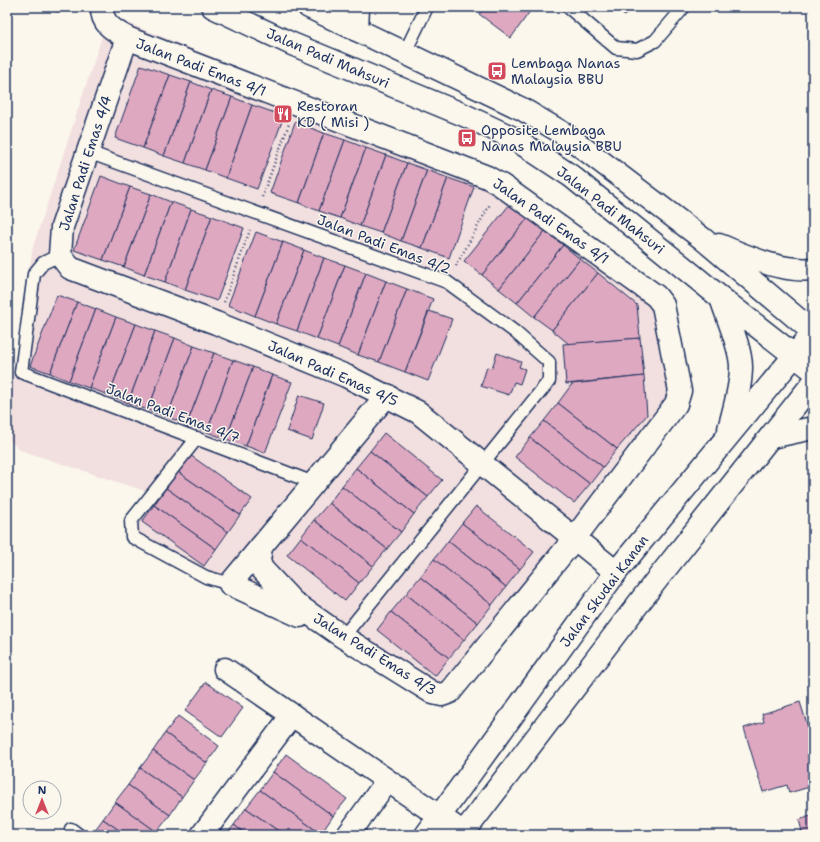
<svg xmlns="http://www.w3.org/2000/svg" width="820" height="842" viewBox="0 0 820 842" font-family="'Shantell Sans',sans-serif">
	<rect width="100%" height="100%" fill="#fbf7ec"/>
	<filter id="ink" filterUnits="userSpaceOnUse"><feTurbulence type="fractalNoise" baseFrequency=".025" numOctaves="2"/><feDisplacementMap in="SourceGraphic" scale="8" xChannelSelector="R" yChannelSelector="G"/><feConvolveMatrix kernelMatrix="1 2 1 2 8 2 1 2 1" color-interpolation-filters="sRGB"/></filter>
	<g filter="url(#ink)">
		<polygon fill="#f2dfdf" points="109,15 502,175 662,291 688,389 455,698 205,581 129,540 126,518 148,492 20,450 7,438 7,411 33,247"/>
		<g fill="#dea8c1" stroke="#1b2f5e">
			<polygon points="46,7 60,7 58,12"/>
			<polygon points="484,7 533,7 511,38 479,14"/>
			<polygon points="613,7 633,7 625,16"/>
			<polygon points="141,65 170,75 143,148 115,138"/>
			<polygon points="170,75 191,82 164,156 143,148"/>
			<polygon points="191,82 211,90 185,163 164,156"/>
			<polygon points="211,90 232,97 205,170 185,163"/>
			<polygon points="232,97 252,105 226,178 205,170"/>
			<polygon points="252,105 284,116 257,189 226,178"/>
			<polygon points="295,122 324,133 299,203 270,193"/>
			<polygon points="324,133 345,140 319,211 299,203"/>
			<polygon points="345,140 366,148 340,218 319,211"/>
			<polygon points="366,148 386,155 360,226 340,218"/>
			<polygon points="386,155 407,163 381,233 360,226"/>
			<polygon points="407,163 427,170 401,241 381,233"/>
			<polygon points="427,170 448,178 422,248 401,241"/>
			<polygon points="101,176 130,187 103,260 74,250"/>
			<polygon points="448,178 474,187 449,258 422,248"/>
			<polygon points="130,187 151,194 124,267 103,260"/>
			<polygon points="151,194 171,202 144,275 124,267"/>
			<polygon points="171,202 191,209 165,282 144,275"/>
			<polygon points="510,204 528,218 482,275 464,261"/>
			<polygon points="191,209 212,216 185,290 165,282"/>
			<polygon points="212,216 244,228 217,301 185,290"/>
			<polygon points="528,218 545,231 499,289 482,275"/>
			<polygon points="545,231 563,245 517,303 499,289"/>
			<polygon points="256,232 283,242 255,316 228,305"/>
			<polygon points="283,242 304,250 276,324 255,316"/>
			<polygon points="563,245 580,259 534,317 517,303"/>
			<polygon points="304,250 324,258 297,331 276,324"/>
			<polygon points="324,258 345,265 317,339 297,331"/>
			<polygon points="580,259 598,273 552,330 534,317"/>
			<polygon points="345,265 366,273 338,347 317,339"/>
			<polygon points="366,273 386,281 358,355 338,347"/>
			<polygon points="598,273 637,305 640,338 569,344 552,330"/>
			<polygon points="386,281 407,289 379,362 358,355"/>
			<polygon points="407,289 433,299 405,372 379,362"/>
			<polygon points="57,295 77,302 50,373 30,366"/>
			<polygon points="77,302 96,309 69,381 50,373"/>
			<polygon points="96,309 116,317 89,388 69,381"/>
			<polygon points="429,311 452,319 428,381 405,372"/>
			<polygon points="116,317 136,324 109,395 89,388"/>
			<polygon points="136,324 155,331 128,403 109,395"/>
			<polygon points="155,331 175,338 148,410 128,403"/>
			<polygon points="175,338 194,346 167,417 148,410"/>
			<polygon points="640,338 644,376 566,384 563,344"/>
			<polygon points="194,346 214,353 187,424 167,417"/>
			<polygon points="214,353 233,360 207,432 187,424"/>
			<polygon points="497,353 521,362 519,367 525,369 520,384 514,382 509,395 481,386 487,367 492,368"/>
			<polygon points="233,360 253,367 226,439 207,432"/>
			<polygon points="253,367 272,375 246,446 226,439"/>
			<polygon points="272,375 292,382 265,453 246,446"/>
			<polygon points="644,376 647,415 617,449 558,403 572,384"/>
			<polygon points="299,395 324,403 312,440 287,431"/>
			<polygon points="558,403 617,449 603,467 544,421"/>
			<polygon points="544,421 603,467 590,484 530,438"/>
			<polygon points="384,433 442,480 428,497 370,451"/>
			<polygon points="530,438 590,484 574,503 515,457"/>
			<polygon points="370,451 428,497 414,514 356,468"/>
			<polygon points="190,455 252,499 240,515 178,472"/>
			<polygon points="356,468 414,514 401,532 342,486"/>
			<polygon points="178,472 240,515 228,532 166,488"/>
			<polygon points="342,486 401,532 387,549 329,503"/>
			<polygon points="166,488 228,532 216,549 154,505"/>
			<polygon points="329,503 387,549 373,566 314,520"/>
			<polygon points="154,505 216,549 204,566 142,522"/>
			<polygon points="476,506 534,552 520,569 462,523"/>
			<polygon points="314,520 373,566 359,583 301,537"/>
			<polygon points="462,523 520,569 506,587 448,541"/>
			<polygon points="301,537 359,583 345,601 287,555"/>
			<polygon points="448,541 506,587 492,605 434,559"/>
			<polygon points="434,559 492,605 478,623 420,577"/>
			<polygon points="420,577 478,623 464,640 406,594"/>
			<polygon points="406,594 464,640 449,658 391,612"/>
			<polygon points="391,612 449,658 435,676 377,630"/>
			<polygon points="206,682 243,708 222,737 185,711"/>
			<polygon points="800,702 813,743 813,786 789,793 787,785 763,792 744,728 764,722 762,714"/>
			<polygon points="178,716 219,746 207,763 165,733"/>
			<polygon points="165,733 207,763 194,780 153,751"/>
			<polygon points="153,751 194,780 182,797 140,768"/>
			<polygon points="286,754 347,799 333,816 273,772"/>
			<polygon points="140,768 182,797 170,815 128,785"/>
			<polygon points="273,772 333,816 321,834 260,790"/>
			<polygon points="128,785 170,815 157,832 115,802"/>
			<polygon points="260,790 321,834 320,835 284,835 246,808"/>
			<polygon points="115,802 157,832 155,835 126,835 103,819"/>
			<polygon points="246,808 284,835 247,835 234,825"/>
			<polygon points="813,815 813,835 790,835 802,831 799,820"/>
			<polygon points="103,819 126,835 91,835"/>
			<polygon points="234,825 247,835 226,835"/>
		</g>
		<g fill="none" stroke-linecap="round" stroke-linejoin="round">
			<g stroke="#1b2f5e" stroke-width="15">
				<g id="lane">
					<polyline points="568,7 616,48 637,50 655,41 684,7"/>
					<polyline points="405,52 427,7"/>
					<polyline points="88,152 447,282 515,332 549,362 549,381 343,637"/>
					<polyline points="60,255 43,263 34,274 21,372 314,483"/>
					<polyline points="197,438 131,521 132,537 206,577 230,584"/>
					<polyline points="71,829 79,835"/>
				</g>
			</g>
			<g stroke="#1b2f5e" stroke-width="25">
				<g id="street">
					<path d="M 102,7 C 101,24 114,30 127,38 L 487,177 L 501,185 L 656,296 L 663,305 L 680,391 L 676,404 L 574,539 L 450,692 L 442,695 L 433,693 L 343,637 L 293,602 L 262,569 L 259,561 L 261,547"/>
					<polyline points="357,30 358,7"/>
					<polyline points="127,38 62,227 60,255 70,268 216,323 346,376 418,412 616,572"/>
					<polyline points="300,616 230,584 387,395"/>
					<polyline points="225,669 464,833"/>
					<polyline points="202,835 292,715"/>
					<polyline points="348,835 387,781"/>
				</g>
			</g>
			<g stroke="#1b2f5e" stroke-width="25">
				<g id="secondary">
					<polyline points="213,7 292,44 464,115 515,139 571,176 721,298 813,370"/>
					<polyline points="309,7 522,109 566,135 703,239 813,332"/>
					<path d="M 719,245 C 749,257 780,272 813,269"/>
					<path d="M 721,298 C 727,317 741,348 741,367 C 741,388 734,409 729,429"/>
					<polyline points="771,437 813,428"/>
					<polyline points="426,835 616,572 813,333"/>
					<polyline points="462,835 655,582 813,383"/>
				</g>
			</g>
			<g stroke="#1b2f5e" stroke-width="2.5" stroke-dasharray="1 3" stroke-linecap="butt">
				<polyline points="262,197 289,124"/>
				<polyline points="456,266 490,204"/>
				<polyline points="224,302 250,230"/>
			</g>
			<use href="#lane" stroke="#fbf7ec" stroke-width="12"/>
			<use href="#street" stroke="#fbf7ec" stroke-width="22"/>
			<use href="#secondary" stroke="#fbf7ec" stroke-width="22"/>
		</g>
	</g>
	<defs>
		<g id="bus-square" transform="scale(1)"><rect x="-9" y="-9" width="18" height="18" rx="4" fill="#d1495b" stroke="#fbf7ec"/><path d="M-5-6H5V4H4V6H2V4H-2V6H-4V4H-5ZM-3.5-4V0h7V-4ZM-3.5 1.2v1.5H-2V1.2ZM2 1.2v1.5H3.5V1.2Z" fill="#fff"/></g>
		<g id="restaurant-square" transform="scale(1)"><rect x="-9" y="-9" width="18" height="18" rx="4" fill="#d1495b" stroke="#fbf7ec"/><path d="M-5-6h1v4h1v-4h1v4h1v-4h1v5L-1.5 .5V6h-2V.5L-5-1ZM5-6V6H3V1.5H1.5Q1.5-4 5-6Z" fill="#fff"/></g>
	</defs>
	<g fill-rule="evenodd">
		<use href="#bus-square" x="497" y="71"/>
		<use href="#restaurant-square" x="283" y="114"/>
		<use href="#bus-square" x="467" y="138"/>
	</g>
	<g text-anchor="middle" stroke-width="3" stroke-linejoin="round" paint-order="stroke">
		<g font-size="14" fill="#1b2f5e" stroke="#fbf7ec">
			<text transform="translate(328 58) rotate(23)" y="5">Jalan Padi Mahsuri</text>
			<text transform="translate(201 67) rotate(21)" y="5">Jalan Padi Emas 4/1</text>
			<text transform="translate(85 163) rotate(-72)" y="5">Jalan Padi Emas 4/4</text>
			<text transform="translate(611 210) rotate(38)" y="5">Jalan Padi Mahsuri</text>
			<text transform="translate(551 221) rotate(35)" y="5">Jalan Padi Emas 4/1</text>
			<text transform="translate(384 244) rotate(21)" y="5">Jalan Padi Emas 4/2</text>
			<text transform="translate(333 373) rotate(24)" y="5">Jalan Padi Emas 4/5</text>
			<text transform="translate(173 413) rotate(21)" y="5">Jalan Padi Emas 4/7</text>
			<text transform="translate(604 591) rotate(-53)" y="5">Jalan Skudai Kanan</text>
			<text transform="translate(375 654) rotate(32)" y="5">Jalan Padi Emas 4/3</text>
		</g>
		<g font-size="14" fill="#1b2f5e" stroke="#fbf7ec" text-anchor="start">
			<text x="511" y="68">Lembaga Nanas<tspan x="511" dy="16">Malaysia BBU</tspan></text>
			<text x="297" y="111">Restoran<tspan x="297" dy="16">KD ( Misi )</tspan></text>
			<text x="481" y="135">Opposite Lembaga<tspan x="481" dy="16">Nanas Malaysia BBU</tspan></text>
		</g>
	</g>
	<rect width="820" height="842" fill="none" stroke="#fbf7ec" stroke-width="24"/>
	<rect x="12" y="12" width="796" height="818" fill="none" stroke="#1b2f5e" stroke-width="1.5" filter="url(#ink)"/>
	<g transform="translate(42 800)"><circle r="19" fill="#fbf7ec" stroke="#a1a7b3"/>
	<path d="M0-3L7 15L0 10L-7 15Z" fill="#d1495b"/>
	<text y="-6" font-size="11" font-weight="bold" text-anchor="middle" fill="#1b2f5e">N</text>
	</g>
</svg>
